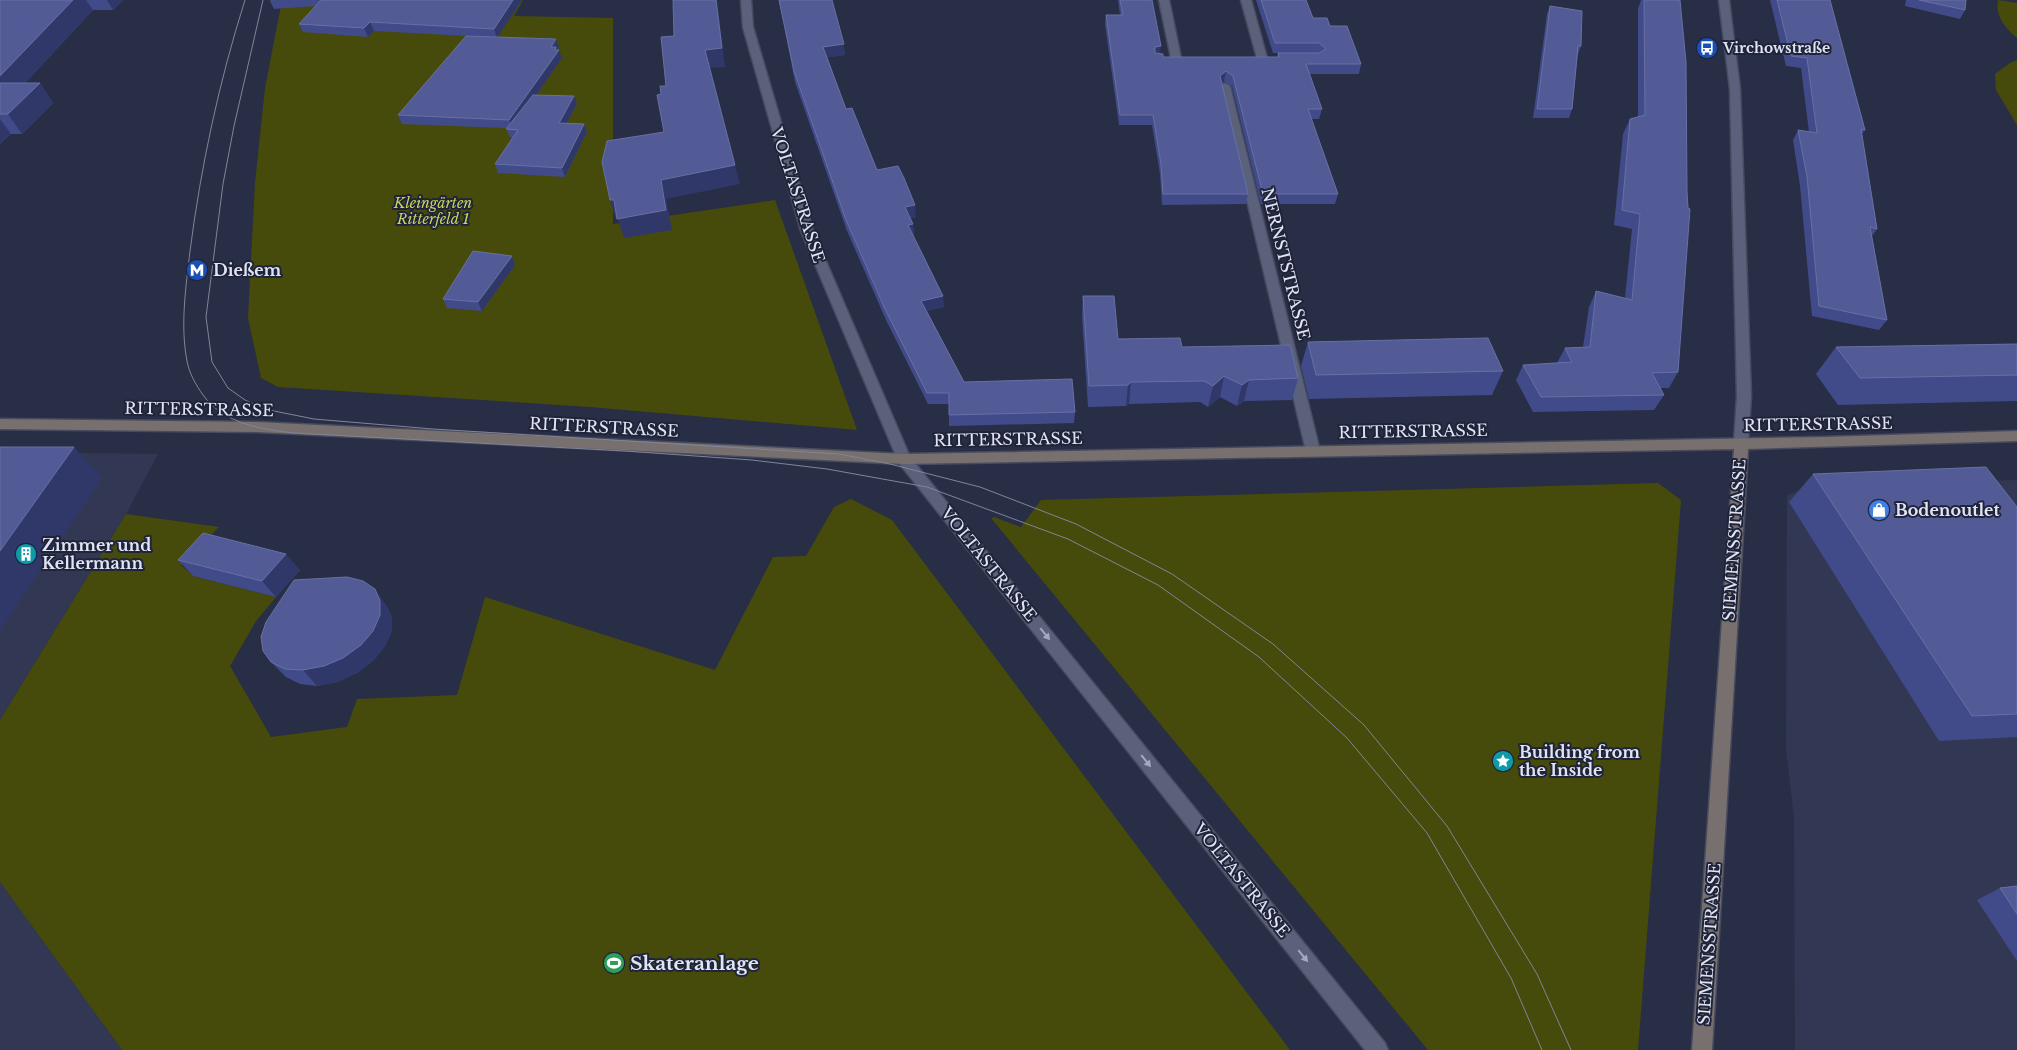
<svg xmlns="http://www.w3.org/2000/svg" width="2017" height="1050" viewBox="0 0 2017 1050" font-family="'Libre Baskerville',serif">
	<rect width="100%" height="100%" fill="#282e45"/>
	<g fill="#323854">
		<polygon points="0,452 158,454 126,514 0,720"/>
		<polygon points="2017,480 2017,1050 1795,1050 1794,817 1786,749 1787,495 1812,486"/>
		<polygon points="0,882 122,1050 0,1050"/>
	</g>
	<g fill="#464b0b">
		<polygon points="282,0 523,0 514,16 613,18 613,224 775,200 857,430 590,407 278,387 261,378 248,318 255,183 265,88"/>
		<path d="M 1998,0 L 2017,3 L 2017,38 C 2005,28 1995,16 1998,0 Z"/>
		<polygon points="2017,60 2017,125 1996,90 1995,74 2010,63"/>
		<polygon points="1658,483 1681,500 1638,1050 1428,1050 991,518 994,517 1021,527 1041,500"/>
		<polygon points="851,499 892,520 1290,1050 122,1050 0,882 0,720 126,514 219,527 181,565 193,576 276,597 256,621 230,666 271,737 347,727 357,699 457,695 485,597 715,670 773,557 806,556 834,507"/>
	</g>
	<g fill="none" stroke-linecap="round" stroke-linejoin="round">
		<g stroke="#474b5f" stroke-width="3">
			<g id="street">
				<polygon points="741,0 751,0 753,27 813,231 910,457 1385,1043 1388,1050 1365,1050 899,463 801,231 743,27"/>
				<polygon points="1159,0 1169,0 1181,58 1180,60 1172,60 1171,58"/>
				<polygon points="1241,0 1251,0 1267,58 1266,60 1258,60 1257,58"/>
				<polygon points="1719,0 1729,0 1740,89 1751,396 1748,443 1746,447 1741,448 1736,447 1734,443 1737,396 1730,89"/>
				<polygon points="1225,83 1230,86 1320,451 1318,455 1313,456 1308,455 1306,451 1220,86"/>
			</g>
		</g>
		<g stroke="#474b5f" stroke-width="3">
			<polygon id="secondary" points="0,419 257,422 904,454 1824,437 2017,431 2017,441 1748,449 1712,1050 1692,1050 1734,449 904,464 257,432 0,429"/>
		</g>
		<use href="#street" fill="#5b617b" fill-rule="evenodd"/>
		<use href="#secondary" fill="#77706e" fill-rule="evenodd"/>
		<g stroke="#808598" stroke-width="1">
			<path d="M 245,0 C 219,82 201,166 190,251 C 186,287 180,325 187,361 C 189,373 196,385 203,395 C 224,424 261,429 294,433 L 625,451 L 752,460 L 827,469 L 927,487 L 1068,539 L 1158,585 L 1259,657 L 1347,738 L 1427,833 L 1511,978 L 1542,1050"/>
			<polyline points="263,0 234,126 223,184 206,317 212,362 228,388 245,400 264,409 314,419 433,429 839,454 890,464 980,487 1076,524 1172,574 1273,644 1364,725 1447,826 1537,974 1571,1050"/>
		</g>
	</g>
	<g fill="#414b8a">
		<polygon points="0,0 123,0 113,10 93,10 25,83 40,83 53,103 22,134 11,134 0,144"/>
		<polygon points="271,0 522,0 497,37 559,47 557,50 562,58 536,95 577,104 567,123 584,124 587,132 565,177 498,173 495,164 512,138 510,137 506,128 402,124 398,115 485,37 374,31 368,37 303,32 299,24 315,6 274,9 270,1"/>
		<polygon points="779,0 832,0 845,55 827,57 846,109 877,170 916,217 910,218 913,224 914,235 913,236 944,307 927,311 964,382 1075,412 1074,423 949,426 949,404 928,404 886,320 847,231 795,82"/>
		<polygon points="1118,0 1152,0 1160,54 1163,57 1277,57 1278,53 1288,53 1273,53 1256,0 1306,0 1313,18 1330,26 1361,64 1359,74 1309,74 1322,109 1319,119 1311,119 1338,194 1335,204 1261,204 1232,86 1224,81 1221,84 1248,194 1246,204 1162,205 1160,174 1152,125 1119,125 1105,24 1106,15 1120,15"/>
		<polygon points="1641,0 1680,0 1678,372 1669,388 1660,388 1664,395 1654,410 1533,412 1516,380 1523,365 1557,363 1565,348 1583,347 1589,307 1596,291 1625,298 1632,229 1614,225 1623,134 1630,119 1638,117 1638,9"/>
		<polygon points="1770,0 1830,0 1865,130 1862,134 1877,229 1872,236 1887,320 1879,330 1812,316 1800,186 1793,140 1798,130 1809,132 1801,68 1786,66"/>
		<polygon points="1906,0 1966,0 1965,10 1960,19 1905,6"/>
		<polygon points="1550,6 1581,46 1578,54 1572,109 1569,118 1533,118 1547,14"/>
		<polygon points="512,256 515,265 482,311 447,308 443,299"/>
		<polygon points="1083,296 1118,339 1182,347 1298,378 1292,400 1244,401 1237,406 1220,397 1208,407 1200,402 1129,404 1126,406 1088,407 1082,317"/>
		<polygon points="1308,342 1503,371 1492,395 1309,399 1301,366"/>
		<polygon points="2017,344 2017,401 1838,405 1816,374 1836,347"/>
		<polygon points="1813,474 2017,507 2017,737 1939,741 1789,502"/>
		<polygon points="178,560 300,570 276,597 193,576"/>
		<polygon points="386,605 392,617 392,631 385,646 374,660 357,673 337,682 317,686 300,684 286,677 271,662"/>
		<polygon points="2017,886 2017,961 1977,900 2000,888"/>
	</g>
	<g fill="#30386a">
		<polygon points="73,0 86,0 93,10 7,102 0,93 0,76"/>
		<polygon points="107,0 123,0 113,10"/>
		<polygon points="513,0 522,0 497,38 494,29"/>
		<polygon points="716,0 717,0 725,67 710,68 705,50"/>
		<polygon points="370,22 374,31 368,37 364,28"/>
		<polygon points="556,39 559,47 557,50 559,50 562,58 513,129 509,120"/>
		<polygon points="844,44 845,55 825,58 823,47"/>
		<polygon points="1161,46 1160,55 1154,57 1155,47"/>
		<polygon points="1226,71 1224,81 1218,86 1220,76"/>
		<polygon points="40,83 53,103 22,134 8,114"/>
		<polygon points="574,96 577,104 562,132 559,123"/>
		<polygon points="0,119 11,134 0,144"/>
		<polygon points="584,124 587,132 565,177 562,168"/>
		<polygon points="735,165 740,184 666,199 672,230 624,238 618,219 616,220 610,200 661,180"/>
		<polygon points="915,205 916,217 906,218 905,207"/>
		<polygon points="913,224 914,235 909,237 908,225"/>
		<polygon points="512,256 515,265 482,311 478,302"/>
		<polygon points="943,296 944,307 922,312 921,301"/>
		<polygon points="1224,376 1220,397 1208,407 1213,386"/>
		<polygon points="1249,380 1244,401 1237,406 1242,385"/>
		<polygon points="1131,382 1129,404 1126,406 1128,385"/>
		<polygon points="74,447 102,478 0,630 0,551"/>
		<polygon points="286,554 300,570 276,597 262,581"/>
		<polygon points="375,589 386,605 392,617 392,631 385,646 374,660 357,673 337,682 317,686 303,670"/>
	</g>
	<g fill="#525b95" stroke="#6870a4">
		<polygon points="0,0 73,0 0,76"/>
		<polygon points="321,0 513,0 494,29 370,22 364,28 299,24"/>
		<polygon points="673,0 716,0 722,48 705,50 735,165 661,180 666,210 617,219 614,200 610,200 602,162 607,141 664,132 657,95 661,94 660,86 666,86 661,37 674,36"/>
		<polygon points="779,0 832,0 844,44 823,47 846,109 852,108 877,170 898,166 904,178 915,205 905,207 913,224 908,225 943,296 921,301 964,382 1072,379 1075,412 949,415 949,393 927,393 885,309 846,220 794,71"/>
		<polygon points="1120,0 1152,0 1161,46 1155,47 1155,53 1163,54 1163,57 1279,57 1278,53 1319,53 1326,49 1319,43 1275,43 1261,0 1306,0 1313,18 1327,18 1330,26 1347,26 1361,64 1306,64 1322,109 1308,109 1338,194 1263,194 1233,76 1226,71 1220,76 1248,194 1163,194 1161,164 1153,115 1120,115 1106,15 1123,15"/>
		<polygon points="1644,0 1680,0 1686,62 1687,191 1688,208 1690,209 1678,372 1652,373 1664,395 1541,397 1523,365 1572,362 1565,348 1590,347 1596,291 1632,300 1640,214 1622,210 1630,119 1645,115"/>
		<polygon points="1777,0 1830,0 1865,130 1861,129 1877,229 1870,227 1887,320 1819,306 1807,176 1798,130 1817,133 1807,58 1791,56"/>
		<polygon points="1919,0 1966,0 1965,10"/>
		<polygon points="1550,6 1582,11 1581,46 1578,46 1572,109 1537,109"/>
		<polygon points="466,36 556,39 551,47 556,47 555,50 559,50 509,120 398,115"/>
		<polygon points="0,83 40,83 8,114 0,114"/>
		<polygon points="533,95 574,96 559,123 584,124 562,168 495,164 518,130 506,129"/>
		<polygon points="473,251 512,256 478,302 443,299"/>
		<polygon points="1083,296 1114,296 1118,339 1180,338 1182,347 1290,345 1298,378 1249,380 1242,385 1224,376 1213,386 1204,381 1131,382 1128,385 1089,386"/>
		<polygon points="1488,338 1503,371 1316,375 1308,342"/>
		<polygon points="2017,344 2017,375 1860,378 1836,347"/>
		<polygon points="0,447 74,447 0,551"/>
		<polygon points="1986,467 2017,507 2017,714 1972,716 1813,474"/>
		<polygon points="203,533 286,554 262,581 178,560"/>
		<polygon points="347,577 363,581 375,589 380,601 380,615 373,631 361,645 343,658 324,666 303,670 285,669 271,662 263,651 261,637 266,622 294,580"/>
		<polygon points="2017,886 2017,914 2000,888"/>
	</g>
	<defs><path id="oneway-solid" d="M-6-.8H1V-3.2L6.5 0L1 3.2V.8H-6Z" transform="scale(1.25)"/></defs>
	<g fill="#a4a9bd">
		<use href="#oneway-solid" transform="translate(1045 634) rotate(51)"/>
		<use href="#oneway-solid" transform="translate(1146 761) rotate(51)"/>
		<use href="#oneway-solid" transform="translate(1303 956) rotate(51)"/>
	</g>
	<defs>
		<g id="bus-disc" transform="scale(1.125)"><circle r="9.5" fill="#1a4fb4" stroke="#1f243a"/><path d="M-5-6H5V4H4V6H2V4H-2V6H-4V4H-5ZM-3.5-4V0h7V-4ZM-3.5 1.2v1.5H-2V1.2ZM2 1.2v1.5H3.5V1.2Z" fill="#fff"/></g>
		<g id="metro-disc" transform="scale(1.125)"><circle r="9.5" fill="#1a4fb4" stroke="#1f243a"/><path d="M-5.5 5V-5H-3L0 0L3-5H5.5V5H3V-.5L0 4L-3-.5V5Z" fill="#fff"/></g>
		<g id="shop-disc" transform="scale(1.125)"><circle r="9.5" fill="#3f7fe0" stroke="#1f243a"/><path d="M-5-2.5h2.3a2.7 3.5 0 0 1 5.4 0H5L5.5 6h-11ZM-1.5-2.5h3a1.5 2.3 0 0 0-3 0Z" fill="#fff"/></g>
		<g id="building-disc" transform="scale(1.125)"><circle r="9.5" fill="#0f9aa8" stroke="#1f243a"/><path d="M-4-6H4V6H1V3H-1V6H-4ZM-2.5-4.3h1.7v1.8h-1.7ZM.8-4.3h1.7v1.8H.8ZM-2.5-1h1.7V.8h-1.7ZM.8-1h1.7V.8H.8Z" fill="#fff"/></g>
		<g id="sight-disc" transform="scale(1.125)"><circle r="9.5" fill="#0f9aa8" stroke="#1f243a"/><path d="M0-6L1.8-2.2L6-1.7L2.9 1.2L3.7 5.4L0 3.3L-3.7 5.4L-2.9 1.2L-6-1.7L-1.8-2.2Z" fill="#fff"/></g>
		<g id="stadium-disc" transform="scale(1.125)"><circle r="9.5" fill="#2e9e5b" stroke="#1f243a"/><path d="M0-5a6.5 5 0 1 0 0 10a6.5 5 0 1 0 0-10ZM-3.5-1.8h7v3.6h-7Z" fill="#fff"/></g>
	</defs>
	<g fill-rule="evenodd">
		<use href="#bus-disc" x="1707" y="48"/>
		<use href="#metro-disc" x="197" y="270"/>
		<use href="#shop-disc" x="1879" y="510"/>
		<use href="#building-disc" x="26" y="554"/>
		<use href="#sight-disc" x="1503" y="761"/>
		<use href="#stadium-disc" x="614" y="963"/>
	</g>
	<g text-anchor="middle" stroke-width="4" stroke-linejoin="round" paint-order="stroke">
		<g font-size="14" font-weight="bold" fill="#e0e4f3" stroke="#1f243a" text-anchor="start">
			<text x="1723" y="53">Virchowstraße</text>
		</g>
		<g font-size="14" font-style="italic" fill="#c8d560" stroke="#1f243a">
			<text x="433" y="208">Kleingärten<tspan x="433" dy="16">Ritterfeld 1</tspan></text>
		</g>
		<g font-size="16" fill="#e0e4f3" stroke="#1f243a">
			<text transform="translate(798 195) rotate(72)" y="6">VOLTASTRASSE</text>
			<text transform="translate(1286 264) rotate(76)" y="6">NERNSTSTRASSE</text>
			<text transform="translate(199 409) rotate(1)" y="6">RITTERSTRASSE</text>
			<text transform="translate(1818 424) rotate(-1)" y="6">RITTERSTRASSE</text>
			<text transform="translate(604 427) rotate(3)" y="6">RITTERSTRASSE</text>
			<text transform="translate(1413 431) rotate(-1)" y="6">RITTERSTRASSE</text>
			<text transform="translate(1008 439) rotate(-1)" y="6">RITTERSTRASSE</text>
			<text transform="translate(1734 540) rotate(-86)" y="6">SIEMENSSTRASSE</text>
			<text transform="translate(989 564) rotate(51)" y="6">VOLTASTRASSE</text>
			<text transform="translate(1242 880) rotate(51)" y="6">VOLTASTRASSE</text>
			<text transform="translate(1709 944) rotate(-86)" y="6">SIEMENSSTRASSE</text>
		</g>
		<g font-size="16" font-weight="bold" fill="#e0e4f3" stroke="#1f243a" text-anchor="start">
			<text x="213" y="276">Dießem</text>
			<text x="1895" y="516">Bodenoutlet</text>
			<text x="42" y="551">Zimmer und<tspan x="42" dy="18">Kellermann</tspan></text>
			<text x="1519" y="758">Building from<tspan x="1519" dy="18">the Inside</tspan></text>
		</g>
		<g font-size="19" font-weight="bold" fill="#e0e4f3" stroke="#1f243a" text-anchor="start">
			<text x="630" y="970">Skateranlage</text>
		</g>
	</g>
</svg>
